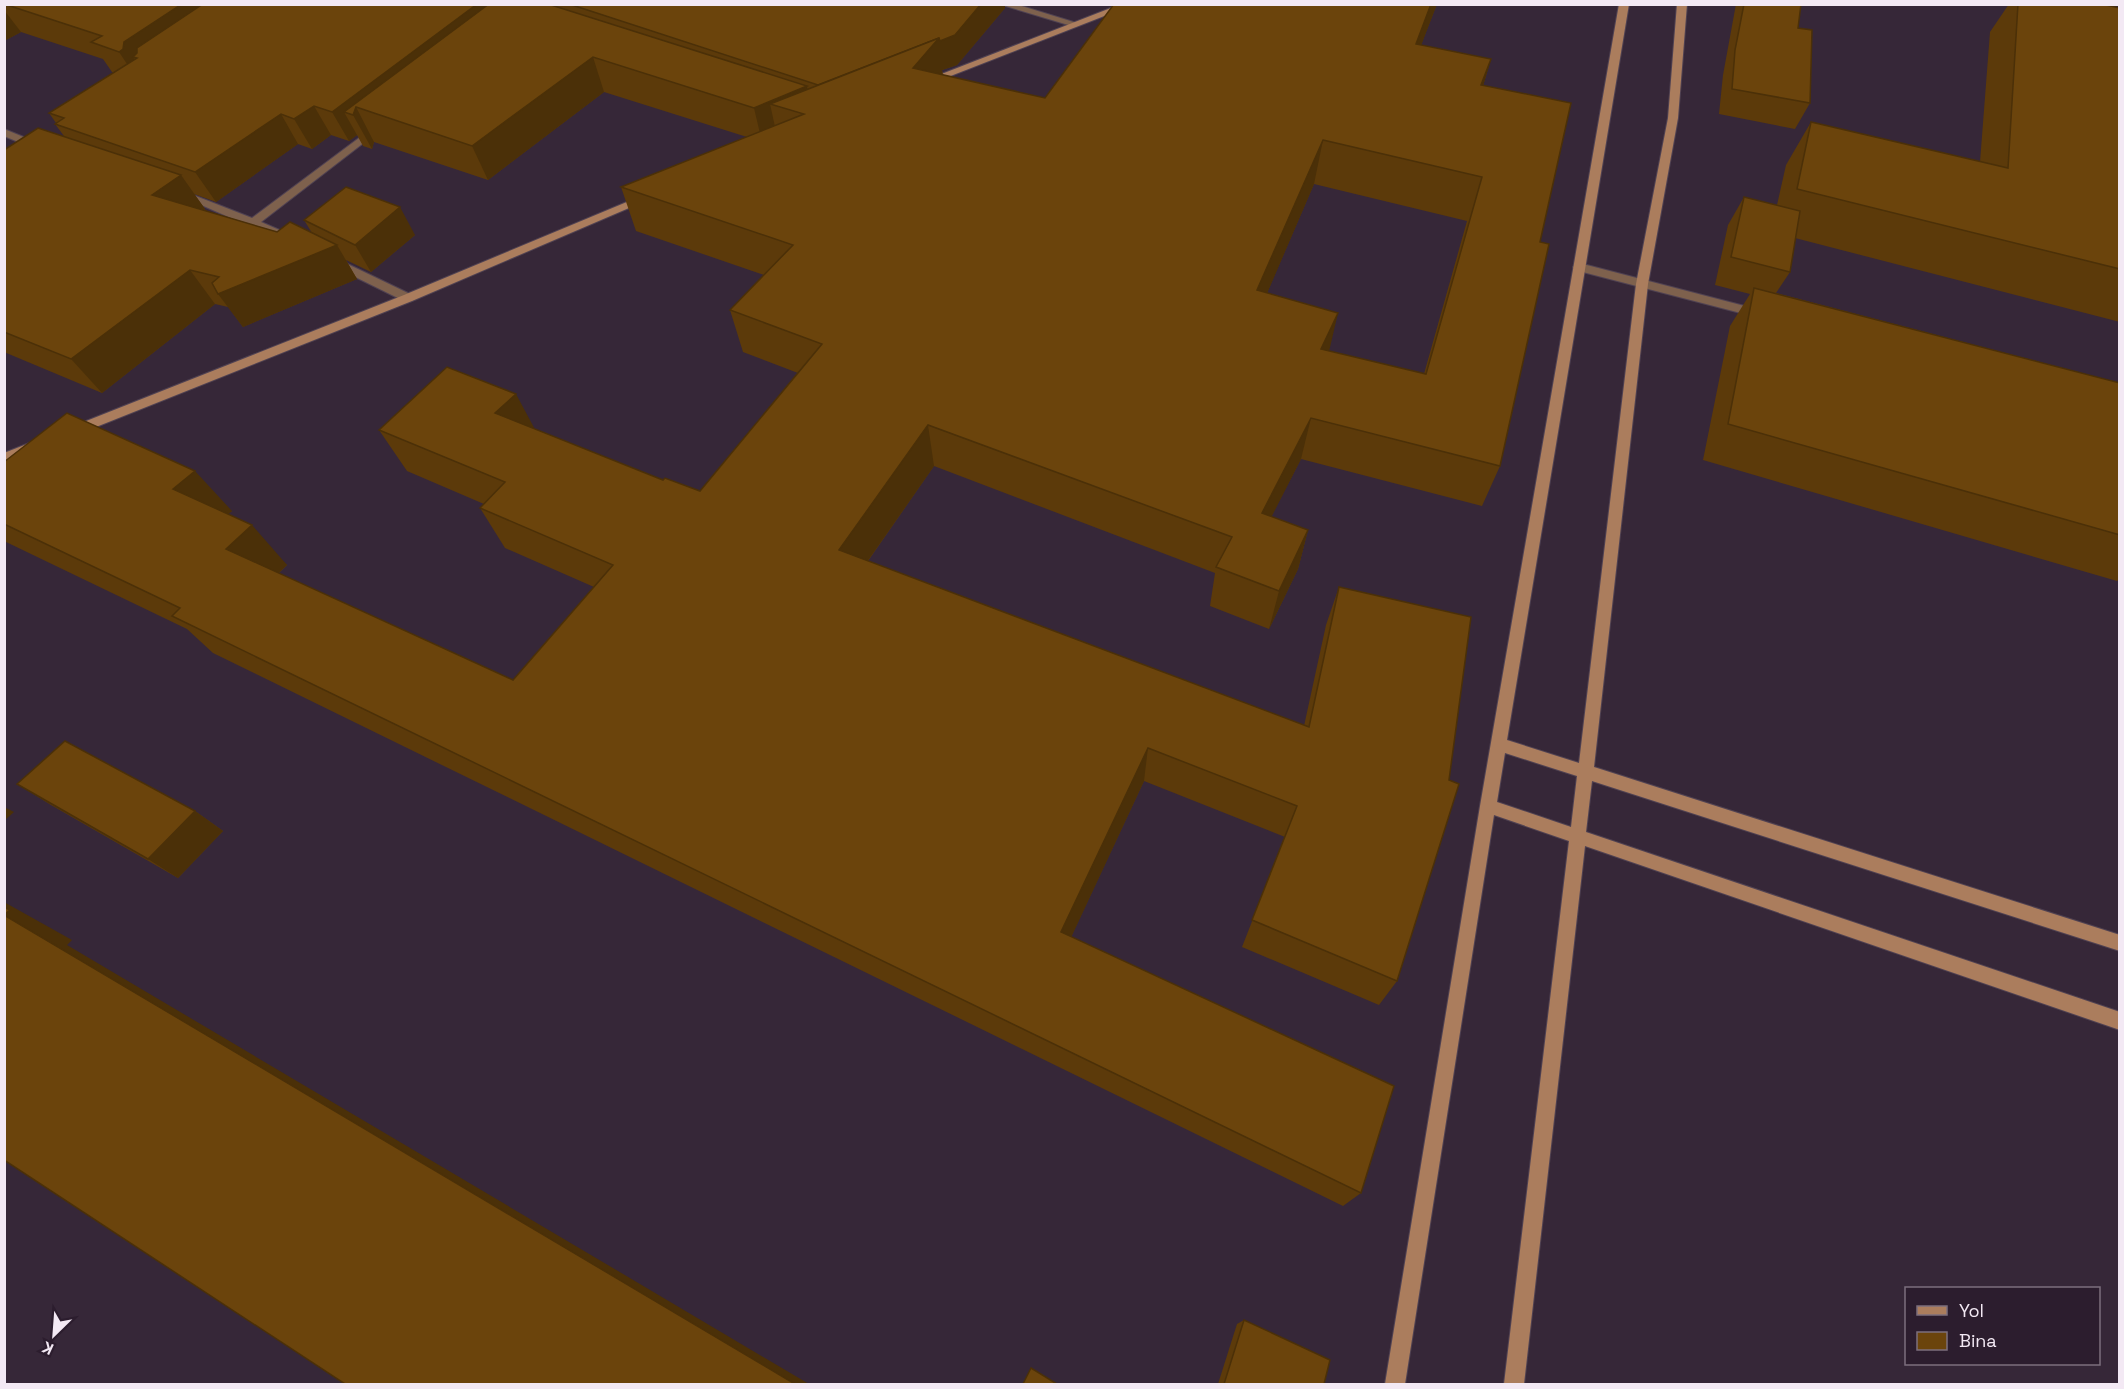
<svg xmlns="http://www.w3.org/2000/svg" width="2124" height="1389" viewBox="0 0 2124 1389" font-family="'Space Grotesk',sans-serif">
	<rect width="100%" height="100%" fill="#362738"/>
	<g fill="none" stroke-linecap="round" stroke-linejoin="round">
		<g stroke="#504252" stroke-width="2">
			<g id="street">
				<polygon points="999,4 1015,4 1080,24 1075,27"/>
				<polygon points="375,126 379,127 379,131 261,222 291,235 291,241 283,241 174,193 175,191 183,191 252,218"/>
				<polygon points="4,129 43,145 44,147 35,149 4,136"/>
				<polygon points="335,258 412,295 414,298 412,301 404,301 331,265 331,259"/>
				<polygon points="1579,263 1760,310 1766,314 1760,318 1575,270 1573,267"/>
			</g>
		</g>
		<g stroke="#504252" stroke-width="2">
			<g id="secondary">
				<polygon points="1121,4 1135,4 930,84 921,82"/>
				<path d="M 1619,4 L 1629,4 L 1507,740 L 1579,763 L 1636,284 L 1668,118 L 1677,4 L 1687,4 L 1678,118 L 1648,284 L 1594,767 L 2120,935 L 2120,951 L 1592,781 L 1586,832 L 2120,1012 L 2120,1030 L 1585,846 L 1524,1384 L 1504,1384 L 1569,841 L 1494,815 L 1405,1384 L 1385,1384 L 1480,806 ZM 1505,753 L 1577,776 L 1571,827 L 1497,802 Z"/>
				<polygon points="646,194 652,197 650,199 412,301 76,435 71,437 65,432 66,429 404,295"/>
				<polygon points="32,442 39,447 37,450 4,464 4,453"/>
			</g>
		</g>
		<use href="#street" fill="#7e614d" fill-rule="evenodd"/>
		<use href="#secondary" fill="#ab7d5d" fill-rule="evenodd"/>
	</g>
	<g fill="#5c3a0a" fill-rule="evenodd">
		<path d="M 4,4 L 1005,4 L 1005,8 L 957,65 L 942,70 L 943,75 L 1045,98 L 1114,4 L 1437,4 L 1421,45 L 1491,59 L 1483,86 L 1540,242 L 1500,466 L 1482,506 L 1301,459 L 1271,517 L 1308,530 L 1298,569 L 1269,629 L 1210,606 L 1215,573 L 934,466 L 868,561 L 1304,726 L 1326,625 L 1339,587 L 1397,981 L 1379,1005 L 1242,947 L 1285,837 L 1144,781 L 1071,937 L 1361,1193 L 1343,1206 L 213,653 L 187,629 L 4,541 L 4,462 L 232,511 L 228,514 L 287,565 L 279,573 L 513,680 L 594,587 L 505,548 L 480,508 L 484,504 L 407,471 L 379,430 L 534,429 L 663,480 L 700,491 L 798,373 L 743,352 L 730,310 L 764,275 L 636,231 L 621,187 L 747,137 L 604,92 L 488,180 L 374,142 L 372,149 L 363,146 L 357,135 L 349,141 L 331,135 L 312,149 L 298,144 L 216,202 L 194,194 L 205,209 L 204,210 L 277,232 L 312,233 L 304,220 L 415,235 L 371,272 L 346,260 L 357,279 L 243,327 L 228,307 L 215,304 L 102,393 L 4,352 L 4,150 L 64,136 L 55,124 L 56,123 L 49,113 L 114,73 L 112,72 L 103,59 L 21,32 L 4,41 ZM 1314,184 L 1467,221 L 1424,374 L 1329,351 L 1267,293 Z"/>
		<polygon points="1736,4 1801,4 1798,28 1810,103 1795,129 1719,114 1723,75"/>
		<polygon points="2009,4 2101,4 2120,8 2120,322 1795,238 1790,272 1776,293 2120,383 2120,579 2117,581 1703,460 1730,326 1750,294 1715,285 1728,225 1744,197 1777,205 1786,165 1811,122 1980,162 1990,32"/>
		<polygon points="17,784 195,811 223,831 178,878 51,805"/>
		<polygon points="1244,1320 1324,1384 1218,1384 1237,1324"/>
	</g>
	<g fill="#4b3008">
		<polygon points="182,4 245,4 133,57 144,73 139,82 119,52 124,42"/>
		<polygon points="477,4 500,4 356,107 374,142 372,149 353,115 344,112 357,135 349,141 332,112"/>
		<polygon points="981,4 1005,4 1005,8 957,65 942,70 943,81 826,115 939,38"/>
		<polygon points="1431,4 1437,4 1405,87 1416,44"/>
		<polygon points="4,10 21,32 4,41"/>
		<polygon points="593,57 604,92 488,180 472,146"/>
		<polygon points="1491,59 1478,103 1481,85"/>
		<polygon points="807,86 813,121 804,114 770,104 777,136 762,142 754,108"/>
		<polygon points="314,106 331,135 312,149 294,119"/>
		<polygon points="281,114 298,144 216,202 195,172"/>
		<polygon points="1323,140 1314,184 1250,333 1257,290"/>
		<polygon points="181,175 205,209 177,229 152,195"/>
		<polygon points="400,207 415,235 371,272 355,245"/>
		<polygon points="337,245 357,279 243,327 218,294"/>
		<polygon points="190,270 215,304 102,393 71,359"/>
		<polygon points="1338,313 1328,356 1321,349"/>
		<polygon points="516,394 538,435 495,413"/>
		<polygon points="1311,418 1301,459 1253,553 1262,513"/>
		<polygon points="928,425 934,466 848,589 839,550"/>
		<polygon points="195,471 232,511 211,529 173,489"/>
		<polygon points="252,525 287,565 263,587 226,549"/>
		<polygon points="1308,530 1298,569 1269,629 1279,591"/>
		<polygon points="1148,748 1144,781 1061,959 1061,932"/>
		<polygon points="4,807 14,812 4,821"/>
		<polygon points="195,811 223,831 178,878 148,859"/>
		<polygon points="4,902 72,940 67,945 809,1384 795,1384 4,915"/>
	</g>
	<g fill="#6b440c" stroke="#4b3008" stroke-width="1.5" fill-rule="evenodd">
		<polygon points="4,4 182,4 124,42 123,49 119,52 91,42 102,36"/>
		<polygon points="203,4 477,4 332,112 314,106 294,119 281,114 195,172 55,124 64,118 49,113 137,58 133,57 137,53 137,48"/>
		<polygon points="489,4 548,4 807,86 754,108 593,57 472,146 356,107 353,115 344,112"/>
		<polygon points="569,4 981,4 955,35 940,41 939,38 818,85"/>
		<path d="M 1114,4 L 1431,4 L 1416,44 L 1491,59 L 1481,85 L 1571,103 L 1540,242 L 1549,244 L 1500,466 L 1311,418 L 1262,513 L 1308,530 L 1279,591 L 1216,567 L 1232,537 L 928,425 L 839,550 L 1309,727 L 1339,587 L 1471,617 L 1449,780 L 1459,784 L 1397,981 L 1252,920 L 1297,806 L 1148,748 L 1061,932 L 1394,1086 L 1361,1193 L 172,616 L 180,608 L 4,524 L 4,462 L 67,413 L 195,471 L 173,489 L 252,525 L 226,549 L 513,680 L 613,565 L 480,508 L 505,482 L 379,430 L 447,367 L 516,394 L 495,413 L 663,480 L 665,478 L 700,491 L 822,344 L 730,310 L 793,245 L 621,187 L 804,114 L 770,104 L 939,38 L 913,68 L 1045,98 ZM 1323,140 L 1482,177 L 1426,374 L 1321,349 L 1338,313 L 1257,290 Z"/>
		<polygon points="1744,4 1801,4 1798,28 1812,30 1810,103 1732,89 1735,50"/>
		<polygon points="2018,4 2101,4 2120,8 2120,269 1797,189 1811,122 2008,168"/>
		<polygon points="38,128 181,175 152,195 277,232 290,222 337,245 218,294 212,283 219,277 190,270 71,359 4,332 4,150"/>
		<polygon points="346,187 400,207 355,245 304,220"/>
		<polygon points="1744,197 1800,211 1790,272 1731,257"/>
		<polygon points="1754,288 2120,383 2120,535 1728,424"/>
		<polygon points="65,741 195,811 148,859 17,784"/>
		<polygon points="4,907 10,910 4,915"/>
		<polygon points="4,915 795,1384 345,1384 4,1160"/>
		<polygon points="1244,1320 1330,1360 1324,1384 1224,1384"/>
		<polygon points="1031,1368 1057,1384 1023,1384"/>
	</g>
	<rect width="2124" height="1389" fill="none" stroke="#f3e9f4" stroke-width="12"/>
	<rect x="1905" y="1287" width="195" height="78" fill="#2c1d2e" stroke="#7c6f7d" stroke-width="1.5"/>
	<rect x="1917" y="1306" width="30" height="9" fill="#ab7d5d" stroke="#7c6f7d" stroke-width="1.5"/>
	<text x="1959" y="1317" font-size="18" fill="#f3e9f4">Yol</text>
	<rect x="1917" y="1332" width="30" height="18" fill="#6b440c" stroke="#7c6f7d" stroke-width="1.5"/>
	<text x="1959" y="1347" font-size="18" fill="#f3e9f4">Bina</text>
	<g transform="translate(54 1335) rotate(205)" stroke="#2c1d2e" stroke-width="4.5" paint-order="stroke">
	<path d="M0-4.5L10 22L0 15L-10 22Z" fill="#f3e9f4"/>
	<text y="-9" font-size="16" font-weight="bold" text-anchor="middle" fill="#f3e9f4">K</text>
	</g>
</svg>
